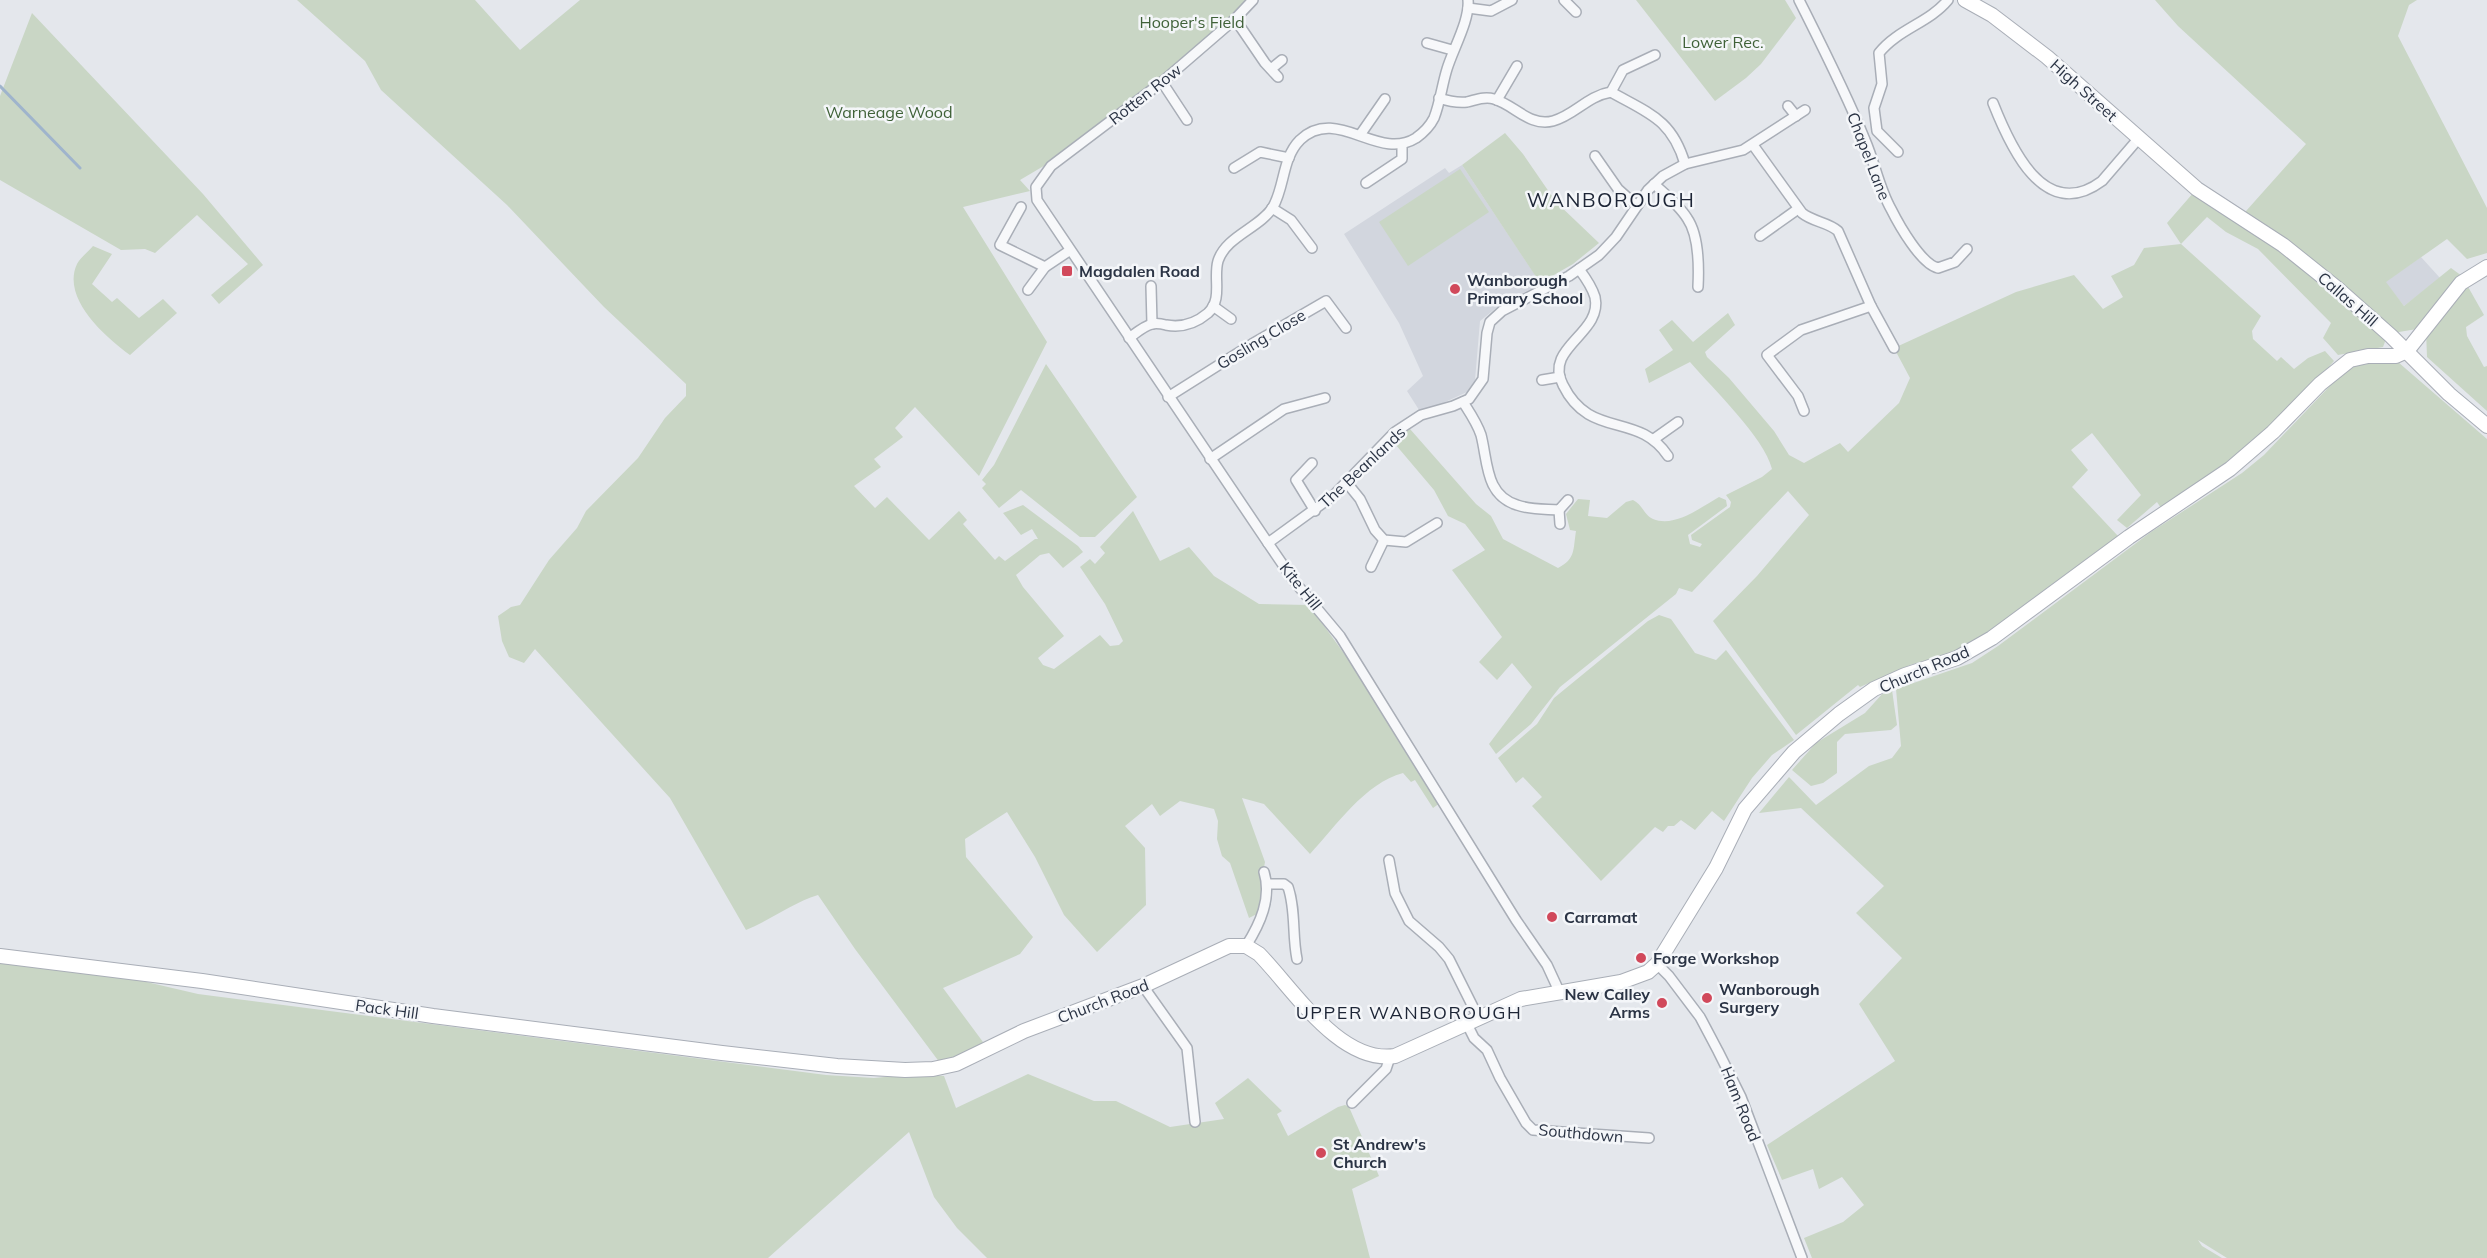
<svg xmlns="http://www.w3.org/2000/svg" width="2487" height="1258" viewBox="0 0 2487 1258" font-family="Mulish,sans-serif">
	<rect width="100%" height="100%" fill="#e4e7ec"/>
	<g fill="#d2d6de">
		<polygon points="1462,165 1541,284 1501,304 1480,321 1475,380 1467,392 1421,413 1407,391 1423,376 1399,323 1344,234 1445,168 1449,173"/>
		<polygon points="2421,257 2440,278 2404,306 2385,282"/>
	</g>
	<g fill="#c9d6c5">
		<path d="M 297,0 L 475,0 L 520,50 L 580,0 L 1253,0 L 1235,19 L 1184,56 L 1160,78 L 1064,154 L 1020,180 L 1030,191 L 963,207 L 1047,342 L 979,476 L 915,407 L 895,428 L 903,437 L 874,459 L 881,467 L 854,486 L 875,508 L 887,497 L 929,540 L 959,511 L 967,520 L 963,524 L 995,560 L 999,556 L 1005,561 L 1035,539 L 1038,539 L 1032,529 L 1021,535 L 1003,513 L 1023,505 L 1078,546 L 1083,552 L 1063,568 L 1049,553 L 1040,555 L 1016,575 L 1023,587 L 1064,636 L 1038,658 L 1043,665 L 1054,669 L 1100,635 L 1110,646 L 1119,645 L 1123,641 L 1105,604 L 1080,567 L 1090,559 L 1095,564 L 1105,553 L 1100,547 L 1133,511 L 1160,561 L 1189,547 L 1214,576 L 1259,604 L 1309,605 L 1361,677 L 1440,803 L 1433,808 L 1415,780 L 1411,782 L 1403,773 C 1365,783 1336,826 1310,854 L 1264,804 L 1242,798 L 1265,862 L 1262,878 L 1263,901 L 1259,913 L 1249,918 L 1230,863 L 1222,856 L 1217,839 L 1218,821 L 1214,809 L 1180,801 L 1160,816 L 1152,804 L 1125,826 L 1145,848 L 1146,905 L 1097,952 L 1064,915 L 1035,857 L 1007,812 L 965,839 L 966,857 L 1033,937 L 1020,954 L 943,988 L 983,1042 L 977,1048 L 940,1063 L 855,949 L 818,895 C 792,903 771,920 746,930 L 670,798 L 535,649 L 524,663 L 509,657 L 502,641 L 498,616 L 511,607 L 520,605 L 549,560 L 577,528 L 586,511 L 638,458 L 665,418 L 686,396 L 686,384 L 604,307 L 507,205 L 381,90 L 365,61 Z"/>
		<polygon points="1636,0 1785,0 1796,18 1761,64 1746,78 1715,101"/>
		<path d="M 2155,0 L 2417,0 L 2409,5 L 2398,36 L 2487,208 L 2487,253 L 2467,259 L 2447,239 L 2386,282 L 2404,306 L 2451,268 L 2462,276 L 2417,329 L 2399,332 L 2386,339 L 2383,347 L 2338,355 L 2323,338 L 2331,323 L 2258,249 L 2226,232 L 2207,217 L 2181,244 L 2261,316 L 2252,331 L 2253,339 L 2277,361 L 2281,357 L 2294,369 L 2308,358 L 2325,351 L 2334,361 L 2288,412 L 2238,457 L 2161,508 L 2157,502 L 2127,528 L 2117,520 L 2141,495 L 2092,433 L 2071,450 L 2088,470 L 2072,487 L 2118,536 L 1964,649 L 1910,665 L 1860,687 L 1858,685 L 1796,735 L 1713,621 L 1757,576 L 1809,515 L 1788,491 L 1692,592 L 1679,588 L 1676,594 L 1560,687 L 1531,724 L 1496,754 L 1489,744 L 1532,687 L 1512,663 L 1497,680 L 1479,662 L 1502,637 L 1452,570 L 1485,550 L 1465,524 L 1448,516 L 1434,490 L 1395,444 L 1396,437 L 1410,429 L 1476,504 L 1491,516 L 1503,539 L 1558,568 C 1576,559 1573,549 1576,531 L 1570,530 L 1566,514 L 1578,499 L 1590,500 L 1588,516 L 1607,518 L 1626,502 L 1633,500 C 1642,504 1644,515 1653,519 C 1675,528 1701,507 1719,497 L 1726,500 L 1727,506 L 1688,535 L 1690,544 L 1700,547 L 1702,544 L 1692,540 L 1691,535 L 1730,507 L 1731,502 L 1726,495 L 1762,477 L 1772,469 C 1764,437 1713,389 1690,362 L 1649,383 L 1645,369 L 1673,350 L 1659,330 L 1672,320 L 1693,342 L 1728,313 L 1735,325 L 1705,352 L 1707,357 L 1729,378 L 1774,431 L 1789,455 L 1804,463 L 1840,443 L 1848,452 L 1899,403 L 1910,378 L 1894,348 L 2016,292 L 2074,275 L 2103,309 L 2123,297 L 2111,276 L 2134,265 L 2144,248 L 2181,244 L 2167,223 L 2194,192 L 2238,220 L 2306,144 L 2178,26 Z"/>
		<polygon points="32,13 203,194 263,265 219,304 211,295 248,264 197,215 155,253 145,249 121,250 0,180 0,96"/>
		<polygon points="1505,133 1523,154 1556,202 1599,243 1573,264 1540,283 1462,165"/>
		<polygon points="1460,169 1489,212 1408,266 1379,222"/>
		<path d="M 93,246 L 112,254 L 92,284 L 112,302 L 117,298 L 139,318 L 163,299 L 177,313 L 130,355 C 105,337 61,298 77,264 C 80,258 88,252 93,246 Z"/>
		<polygon points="2467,285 2484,315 2466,327 2467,336 2484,367 2487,366 2487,411 2427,357 2426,331"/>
		<polygon points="2390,361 2398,362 2487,439 2487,1258 2227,1258 2198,1240 2202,1246 2222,1258 1812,1258 1804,1238 1843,1222 1864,1205 1842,1177 1819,1189 1813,1169 1782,1180 1767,1145 1895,1061 1859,1004 1902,958 1856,913 1884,886 1801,808 1759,813 1789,777 1816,805 1869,766 1892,758 1901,746 1896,689 1972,663 1998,646 2151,532 2242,473 2264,455 2346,369 2353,366"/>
		<polygon points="1046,364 1137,497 1095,537 1080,537 1021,490 999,508 982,488 986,484 982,480 994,465"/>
		<polygon points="1659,615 1671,619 1695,653 1716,660 1726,650 1794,740 1772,755 1752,778 1724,821 1712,811 1695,830 1681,820 1674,826 1668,826 1663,832 1655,827 1601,881 1532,806 1542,797 1523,777 1516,783 1498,758 1537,724 1554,698 1648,621"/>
		<polygon points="1892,690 1897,725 1891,730 1845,734 1837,742 1837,773 1823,783 1811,786 1792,770 1816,743 1865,713 1883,693"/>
		<polygon points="0,962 138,980 198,994 826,1075 874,1078 917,1074 944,1076 956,1108 1028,1074 1094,1101 1116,1101 1170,1127 1224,1119 1215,1103 1248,1078 1282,1111 1277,1114 1288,1136 1338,1107 1345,1105 1349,1107 1379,1176 1352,1189 1370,1258 987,1258 957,1228 934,1197 909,1132 768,1258 0,1258"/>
	</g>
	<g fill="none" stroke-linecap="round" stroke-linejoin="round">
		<polyline stroke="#9fb4cc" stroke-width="3" points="0,86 80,168"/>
		<g stroke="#a9aeb7" stroke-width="12">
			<g id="street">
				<polyline points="1253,0 1235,19 1162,82 1051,166 1036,187 1037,200 1268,543 1294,581 1340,636 1516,920 1547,965 1559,991"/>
				<polyline points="1564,0 1576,12"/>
				<path d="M 1799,0 C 1822,46 1846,93 1865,140 C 1875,163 1879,188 1891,209 C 1899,225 1921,264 1938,268 L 1955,262 L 1967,249"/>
				<polyline points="1468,8 1491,11 1512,0"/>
				<polyline points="1235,19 1265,63 1278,77"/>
				<polyline points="1427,43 1452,50"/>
				<polyline points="1271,69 1282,60"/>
				<polyline points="1162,82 1187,120"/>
				<path d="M 1611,92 C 1648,113 1672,119 1685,164"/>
				<path d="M 1439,98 C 1448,101 1458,103 1467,102 C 1476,100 1484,96 1494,99 C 1515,105 1529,127 1553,121 C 1575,115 1587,96 1611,92 L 1623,70 L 1655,55"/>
				<polyline points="1497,100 1517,66"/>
				<path d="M 1993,103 C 2010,146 2044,224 2102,181 L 2139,138"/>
				<polyline points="1788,106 1796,116"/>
				<polyline points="1360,135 1385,99"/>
				<path d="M 1753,145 L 1802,213 C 1813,222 1828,222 1838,231 L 1871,306 L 1801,330 L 1767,355 L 1798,396 L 1804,411"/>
				<path d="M 1898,152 L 1877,131 L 1874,108 L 1882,84 L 1879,53 C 1898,29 1929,23 1948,0"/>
				<polyline points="1595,156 1618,189 1637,206"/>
				<polyline points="1234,168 1260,152 1289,158"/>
				<polyline points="1366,183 1402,159 1402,145"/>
				<path d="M 1654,184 C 1665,194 1679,205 1687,218 C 1699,235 1699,267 1698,287"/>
				<polyline points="1021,207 1000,245 1045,267 1069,251"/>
				<polyline points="1272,208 1291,220 1312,248"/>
				<polyline points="1760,236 1798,209"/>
				<path d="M 1579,269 C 1585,277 1592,287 1595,297 C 1603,334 1543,347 1563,385 C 1590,440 1638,411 1668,456"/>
				<polyline points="1151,286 1152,324"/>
				<polyline points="1028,290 1045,267"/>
				<polyline points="1213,306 1231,319"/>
				<polyline points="1871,306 1894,348"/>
				<path d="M 1129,338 C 1136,333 1144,326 1152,324 C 1157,323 1162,324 1166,325 C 1182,328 1195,324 1208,313 C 1223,299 1213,278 1218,261 C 1226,236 1260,228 1273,207 C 1285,186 1282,158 1300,140 C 1337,105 1378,162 1416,138 C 1423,133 1430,126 1434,118 C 1440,103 1442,85 1447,69 C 1453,49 1470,20 1468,0"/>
				<polyline points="1542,380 1560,377"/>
				<polyline points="1168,397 1252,344 1326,301 1346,328"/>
				<path d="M 1463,402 C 1470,413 1477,423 1481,435 C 1488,462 1485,495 1517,505 C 1530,510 1545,509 1559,510 L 1568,500"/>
				<polyline points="1654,439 1678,422"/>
				<polyline points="1210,459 1284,409 1325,398"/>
				<polyline points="1312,463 1296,480 1315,511"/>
				<polyline points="1347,483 1360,499 1375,530 1384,540 1406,542 1437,523"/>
				<polyline points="1559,510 1560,524"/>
				<polyline points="1268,543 1334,495 1395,432 1421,415 1453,406 1469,399 1483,379 1487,333 1490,322 1502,311 1569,276 1599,255 1616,237 1648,190 1663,176 1685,164 1743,150 1805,110"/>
				<polyline points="1371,567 1384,540"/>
				<polyline points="1389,860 1395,893 1409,921 1439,947 1449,959 1478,1017"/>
				<path d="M 1268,884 L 1284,884 L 1288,887 C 1296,910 1292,935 1297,959"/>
				<path d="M 1246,946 C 1260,924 1272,898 1264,872"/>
				<polyline points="1657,964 1669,976 1700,1017 1718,1051 1741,1097 1802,1258"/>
				<polyline points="1143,986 1187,1048 1195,1122"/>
				<polyline points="1466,1022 1474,1038 1487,1050 1500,1078 1526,1123 1533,1130 1649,1138"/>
				<polyline points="1352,1103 1386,1069 1390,1057"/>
			</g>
		</g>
		<g stroke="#a9aeb7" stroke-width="16">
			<g id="secondary">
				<polyline points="1965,0 1992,15 2047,57 2197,189 2283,245 2338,289 2391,336 2449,394 2487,426"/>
				<path d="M 0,956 L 202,981 L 433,1016 L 722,1053 L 837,1066 L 905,1070 L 933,1069 L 956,1064 L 1024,1031 L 1143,986 L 1229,946 L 1246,946 L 1259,954 C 1294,990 1340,1064 1395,1056 L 1521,999 L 1621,982 L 1648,972 L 1657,964 L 1716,868 L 1745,809 L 1794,752 L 1839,714 L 1874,689 L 1905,675 L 1957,658 L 1992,638 L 2129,537 L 2230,469 L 2273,432 L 2320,384 L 2350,360 L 2368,356 L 2396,356 L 2407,351 L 2461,283 L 2487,267"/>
			</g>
		</g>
		<use href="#street" stroke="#f7f8fa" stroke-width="9"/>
		<use href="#secondary" stroke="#fff" stroke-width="14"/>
	</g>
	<g fill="#d1495b" stroke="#f4f6f9" stroke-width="2">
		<rect x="1061" y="265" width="12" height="12" rx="3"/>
		<circle cx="1455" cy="289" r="6"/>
		<circle cx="1552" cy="917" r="6"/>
		<circle cx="1641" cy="958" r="6"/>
		<circle cx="1707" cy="998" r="6"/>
		<circle cx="1662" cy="1003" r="6"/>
		<circle cx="1321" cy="1153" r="6"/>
	</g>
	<g text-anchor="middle" stroke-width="5" stroke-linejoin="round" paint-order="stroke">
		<g font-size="16" fill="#3f6138" stroke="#f4f6f9">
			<text x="1192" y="28">Hooper's Field</text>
			<text x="1723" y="48">Lower Rec.</text>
			<text x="889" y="118">Warneage Wood</text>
		</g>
		<g font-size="16" fill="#2b3445" stroke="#f4f6f9">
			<text transform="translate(2084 90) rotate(42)" y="6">High Street</text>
			<text transform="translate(1145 94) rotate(-38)" y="6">Rotten Row</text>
			<text transform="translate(1869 156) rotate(69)" y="6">Chapel Lane</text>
			<text transform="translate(2348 299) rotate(41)" y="6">Callas Hill</text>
			<text transform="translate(1261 339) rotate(-31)" y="6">Gosling Close</text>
			<text transform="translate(1362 467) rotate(-43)" y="6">The Beanlands</text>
			<text transform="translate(1301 586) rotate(51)" y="6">Kite Hill</text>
			<text transform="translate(1924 669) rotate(-23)" y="6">Church Road</text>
			<text transform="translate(1103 1001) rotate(-21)" y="6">Church Road</text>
			<text transform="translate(387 1009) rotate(8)" y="6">Pack Hill</text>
			<text transform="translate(1741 1104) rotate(68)" y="6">Ham Road</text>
			<text transform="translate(1581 1133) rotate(5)" y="6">Southdown</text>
		</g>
		<g font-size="16" font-weight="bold" fill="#2b3445" stroke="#f4f6f9" text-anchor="start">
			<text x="1079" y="277">Magdalen Road</text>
			<text x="1467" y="286">Wanborough<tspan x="1467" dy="18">Primary School</tspan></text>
			<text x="1564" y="923">Carramat</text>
			<text x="1653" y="964">Forge Workshop</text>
			<text x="1719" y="995">Wanborough<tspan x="1719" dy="18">Surgery</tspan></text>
			<text x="1650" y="1000" text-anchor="end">New Calley<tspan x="1650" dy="18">Arms</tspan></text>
			<text x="1333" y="1150">St Andrew's<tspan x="1333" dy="18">Church</tspan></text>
		</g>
		<g font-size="18" letter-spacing="1.5" fill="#1d2536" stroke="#f4f6f9">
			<text x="1409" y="1019">UPPER WANBOROUGH</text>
		</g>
		<g font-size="20" letter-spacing="1.5" fill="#1d2536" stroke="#f4f6f9">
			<text x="1611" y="207">WANBOROUGH</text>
		</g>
	</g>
</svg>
